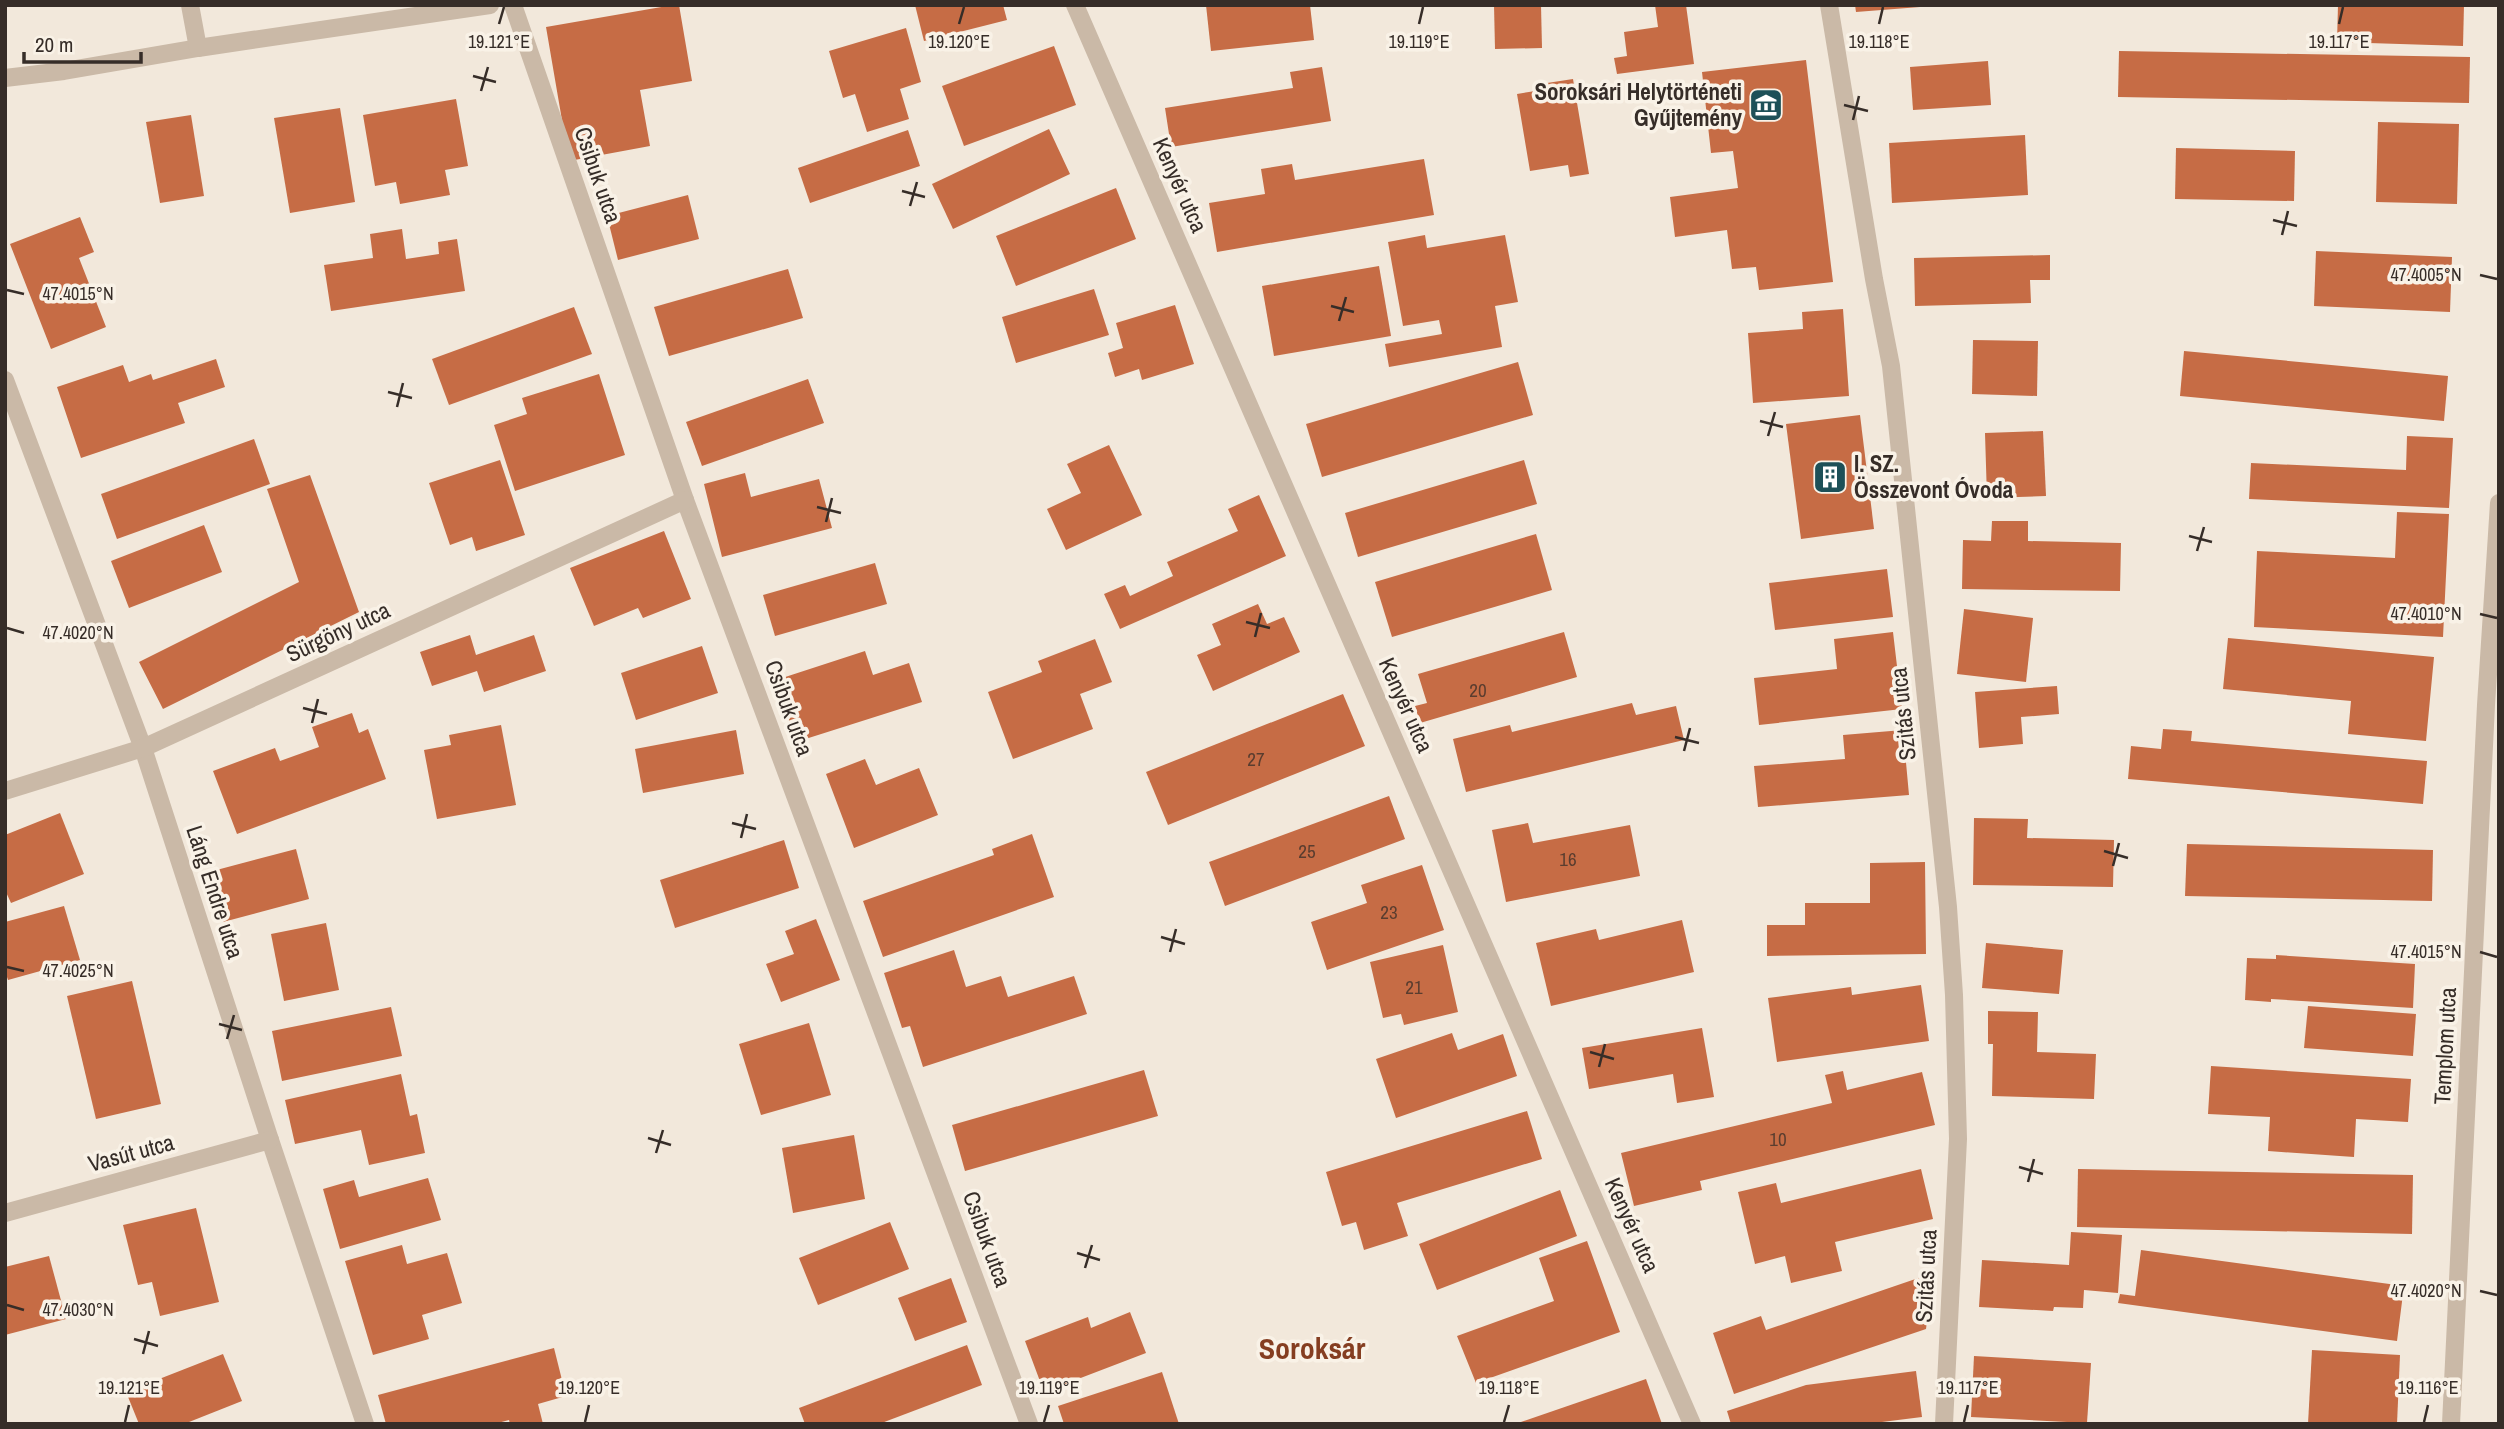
<svg xmlns="http://www.w3.org/2000/svg" width="2504" height="1429" viewBox="0 0 2504 1429" font-family="'Archivo Narrow',sans-serif">
	<rect width="100%" height="100%" fill="#f2e8db"/>
	<g fill="#c66c45">
		<polygon points="673,5 679,5 692,81 640,90 650,146 569,161 546,27"/>
		<polygon points="915,5 1003,5 1007,20 924,41"/>
		<polygon points="1206,5 1310,5 1314,40 1211,51"/>
		<polygon points="1494,5 1541,5 1542,48 1495,49"/>
		<polygon points="1655,5 1686,5 1694,64 1617,74 1614,58 1627,56 1624,32 1658,27"/>
		<polygon points="1855,5 1920,5 1920,7 1856,12"/>
		<polygon points="2338,5 2464,5 2463,46 2337,42"/>
		<polygon points="906,28 921,82 900,89 909,119 867,132 855,94 843,98 829,51"/>
		<polygon points="1054,46 1076,105 964,146 942,86"/>
		<polygon points="2119,51 2470,57 2469,103 2118,97"/>
		<polygon points="1806,60 1833,282 1759,290 1756,267 1732,269 1727,230 1675,237 1670,197 1738,188 1733,151 1711,153 1702,72"/>
		<polygon points="1988,61 1991,105 1913,110 1910,67"/>
		<polygon points="1322,67 1331,121 1171,147 1165,108 1293,88 1290,72"/>
		<polygon points="1573,79 1589,174 1570,177 1568,165 1530,171 1517,94 1548,89 1547,83"/>
		<polygon points="456,99 468,166 445,170 450,195 400,204 396,182 375,186 363,115"/>
		<polygon points="340,108 355,202 290,213 274,118"/>
		<polygon points="191,115 204,196 160,203 146,122"/>
		<polygon points="2378,122 2459,124 2457,204 2376,202"/>
		<polygon points="1049,129 1070,174 953,229 932,184"/>
		<polygon points="908,130 920,166 810,203 798,168"/>
		<polygon points="2025,135 2028,195 1892,203 1889,143"/>
		<polygon points="2176,148 2295,151 2294,201 2175,199"/>
		<polygon points="1424,159 1434,215 1217,252 1209,203 1265,194 1261,169 1292,164 1295,180"/>
		<polygon points="1116,188 1136,239 1016,286 996,236"/>
		<polygon points="688,195 699,239 618,260 607,216"/>
		<polygon points="80,217 94,252 79,258 106,327 51,349 10,244"/>
		<polygon points="402,229 406,259 439,254 438,242 457,239 465,291 331,311 324,265 373,258 370,234"/>
		<polygon points="1425,235 1427,248 1505,235 1518,302 1495,306 1502,347 1389,367 1385,344 1442,334 1439,320 1403,326 1388,242"/>
		<polygon points="2316,251 2452,257 2450,312 2314,306"/>
		<polygon points="2050,255 2050,280 2030,280 2031,303 1915,306 1914,258"/>
		<polygon points="1379,266 1391,336 1274,356 1262,286"/>
		<polygon points="788,269 803,318 669,356 654,307"/>
		<polygon points="1094,289 1109,335 1016,363 1002,317"/>
		<polygon points="1175,305 1194,364 1142,380 1139,369 1115,377 1108,353 1123,348 1116,323"/>
		<polygon points="574,307 592,354 449,405 432,359"/>
		<polygon points="1843,309 1849,396 1753,403 1748,333 1803,329 1802,312"/>
		<polygon points="1973,340 2038,341 2037,396 1972,394"/>
		<polygon points="2184,351 2448,376 2444,421 2180,396"/>
		<polygon points="216,359 225,387 178,403 185,423 81,458 57,387 123,365 129,382 151,374 153,380"/>
		<polygon points="1518,362 1533,415 1322,477 1306,424"/>
		<polygon points="599,374 625,455 515,491 494,425 527,414 522,398"/>
		<polygon points="808,379 824,423 702,466 686,422"/>
		<polygon points="1860,415 1874,529 1801,539 1786,424"/>
		<polygon points="2043,431 2046,496 1987,498 1985,433"/>
		<polygon points="2407,436 2453,438 2449,508 2249,499 2251,463 2406,470"/>
		<polygon points="254,439 270,484 117,539 101,494"/>
		<polygon points="1109,445 1142,515 1066,550 1047,509 1081,493 1067,464"/>
		<polygon points="500,460 525,535 476,551 472,537 450,545 429,483"/>
		<polygon points="1524,460 1537,504 1358,557 1345,513"/>
		<polygon points="745,473 751,497 819,479 832,528 722,557 704,484"/>
		<polygon points="310,475 359,612 163,709 139,662 299,582 267,489"/>
		<polygon points="1259,495 1286,556 1120,629 1104,594 1125,585 1130,596 1173,576 1167,562 1238,531 1228,509"/>
		<polygon points="2397,512 2449,514 2443,637 2254,627 2257,551 2395,558"/>
		<polygon points="1992,521 2028,521 2028,541 2121,543 2120,591 1962,589 1963,540 1991,541"/>
		<polygon points="204,525 222,572 129,608 111,561"/>
		<polygon points="664,531 691,599 643,618 638,608 594,626 570,568"/>
		<polygon points="1536,534 1552,590 1392,637 1375,582"/>
		<polygon points="875,563 887,604 775,636 763,595"/>
		<polygon points="1887,569 1893,617 1775,630 1769,583"/>
		<polygon points="1258,604 1267,624 1284,617 1300,652 1213,691 1197,655 1221,645 1212,624"/>
		<polygon points="1964,609 2033,618 2026,682 1957,674"/>
		<polygon points="1564,632 1577,677 1420,723 1415,706 1427,703 1418,674"/>
		<polygon points="1893,632 1902,709 1759,725 1754,678 1837,669 1834,639"/>
		<polygon points="470,635 476,655 534,635 546,671 484,692 477,671 432,686 420,652"/>
		<polygon points="2228,638 2434,657 2426,741 2348,734 2351,701 2223,689"/>
		<polygon points="1095,639 1112,682 1080,694 1093,729 1013,759 988,692 1042,672 1038,661"/>
		<polygon points="702,646 718,693 636,720 621,673"/>
		<polygon points="865,651 873,675 909,663 922,702 796,742 776,680"/>
		<polygon points="2057,686 2059,714 2021,717 2023,744 1979,748 1975,692"/>
		<polygon points="1343,694 1365,746 1168,825 1146,772"/>
		<polygon points="1632,703 1636,715 1676,706 1684,740 1466,792 1453,739 1510,725 1512,732"/>
		<polygon points="352,713 359,733 368,729 386,779 237,834 213,771 275,748 280,761 319,747 312,727"/>
		<polygon points="501,725 516,805 437,819 424,750 451,745 449,735"/>
		<polygon points="2163,729 2192,731 2191,741 2427,761 2423,804 2128,779 2131,746 2161,749"/>
		<polygon points="736,730 744,774 643,793 635,749"/>
		<polygon points="1903,730 1909,795 1758,807 1754,766 1845,759 1843,735"/>
		<polygon points="865,759 876,785 919,768 938,815 854,848 826,774"/>
		<polygon points="1389,796 1405,839 1225,906 1209,862"/>
		<polygon points="60,813 84,874 11,903 5,890 5,835"/>
		<polygon points="1974,818 2028,819 2027,838 2114,840 2113,887 1973,885"/>
		<polygon points="1528,823 1533,843 1630,825 1640,876 1506,902 1492,830"/>
		<polygon points="1032,834 1054,897 883,957 863,901 994,855 992,849"/>
		<polygon points="784,840 799,888 675,928 660,880"/>
		<polygon points="2187,844 2433,850 2432,901 2185,896"/>
		<polygon points="296,849 309,899 223,922 209,872"/>
		<polygon points="1925,862 1926,954 1767,956 1767,925 1805,925 1805,903 1870,903 1870,863"/>
		<polygon points="1422,865 1444,930 1327,970 1311,922 1367,903 1361,885"/>
		<polygon points="64,906 80,960 8,980 5,971 5,922"/>
		<polygon points="816,919 840,980 781,1002 766,964 794,954 785,931"/>
		<polygon points="1682,920 1694,972 1551,1006 1536,943 1596,929 1599,940"/>
		<polygon points="326,923 339,990 284,1001 271,934"/>
		<polygon points="1986,943 2063,950 2059,994 1982,988"/>
		<polygon points="1443,945 1458,1012 1404,1025 1401,1014 1383,1018 1370,962"/>
		<polygon points="954,950 966,987 1001,976 1008,997 1074,976 1087,1014 923,1067 910,1026 902,1028 884,973"/>
		<polygon points="2276,955 2415,964 2413,1008 2271,999 2271,1002 2245,1000 2247,958 2276,959"/>
		<polygon points="132,981 161,1104 96,1119 67,996"/>
		<polygon points="1921,985 1929,1041 1777,1062 1768,998 1851,987 1852,995"/>
		<polygon points="2308,1006 2416,1014 2413,1056 2304,1048"/>
		<polygon points="391,1007 402,1056 282,1081 272,1031"/>
		<polygon points="1988,1011 2038,1012 2037,1052 2096,1054 2094,1099 1992,1096 1993,1044 1988,1044"/>
		<polygon points="809,1023 831,1095 761,1115 739,1044"/>
		<polygon points="1702,1028 1714,1097 1677,1103 1673,1074 1589,1089 1582,1048"/>
		<polygon points="1452,1033 1458,1050 1503,1034 1517,1076 1396,1118 1376,1059"/>
		<polygon points="2211,1066 2411,1079 2408,1122 2356,1119 2354,1157 2268,1151 2270,1117 2208,1114"/>
		<polygon points="1144,1070 1158,1116 965,1171 952,1125"/>
		<polygon points="1843,1071 1847,1090 1922,1072 1935,1125 1700,1181 1702,1190 1634,1206 1621,1153 1832,1103 1825,1075"/>
		<polygon points="401,1074 410,1116 417,1114 425,1153 369,1165 361,1130 295,1144 285,1100"/>
		<polygon points="1527,1111 1542,1159 1397,1203 1408,1236 1364,1250 1356,1222 1342,1226 1326,1172"/>
		<polygon points="854,1135 865,1199 793,1213 782,1148"/>
		<polygon points="1921,1169 1933,1219 1835,1242 1842,1271 1791,1283 1785,1256 1755,1264 1738,1192 1776,1183 1781,1203"/>
		<polygon points="2078,1169 2413,1175 2412,1234 2077,1227"/>
		<polygon points="428,1178 441,1220 340,1249 323,1189 354,1180 359,1197"/>
		<polygon points="1560,1190 1577,1236 1437,1290 1419,1244"/>
		<polygon points="196,1208 219,1302 160,1316 152,1282 138,1285 123,1225"/>
		<polygon points="890,1222 909,1269 818,1305 799,1258"/>
		<polygon points="2071,1232 2122,1235 2118,1293 2084,1290 2083,1308 2054,1307 2053,1311 1979,1307 1982,1260 2069,1265"/>
		<polygon points="1587,1241 1620,1332 1476,1383 1457,1336 1554,1301 1539,1258"/>
		<polygon points="402,1245 407,1264 447,1253 462,1303 422,1315 429,1339 373,1355 345,1261"/>
		<polygon points="2141,1250 2404,1286 2397,1341 2118,1303 2120,1294 2135,1296"/>
		<polygon points="49,1256 66,1319 5,1335 5,1267"/>
		<polygon points="1933,1273 1926,1329 1734,1394 1713,1333 1761,1316 1766,1330"/>
		<polygon points="951,1278 967,1322 915,1341 898,1298"/>
		<polygon points="1130,1312 1146,1353 1044,1392 1025,1341 1088,1317 1091,1328"/>
		<polygon points="967,1345 982,1385 879,1424 805,1424 799,1408"/>
		<polygon points="554,1348 566,1396 538,1404 543,1424 510,1424 509,1420 494,1424 386,1424 378,1395"/>
		<polygon points="2312,1350 2400,1355 2397,1424 2308,1424"/>
		<polygon points="223,1354 242,1401 184,1424 139,1424 126,1392"/>
		<polygon points="1974,1356 2091,1363 2087,1423 1971,1417"/>
		<polygon points="1916,1371 1922,1417 1866,1424 1731,1424 1727,1411 1806,1385"/>
		<polygon points="1162,1372 1179,1424 1064,1424 1058,1406"/>
		<polygon points="1646,1379 1662,1424 1518,1424 1518,1423"/>
	</g>
	<g fill="none" stroke-linecap="round" stroke-linejoin="round">
		<g stroke="#cab9a7" stroke-width="18">
			<polyline points="513,5 685,500 1029,1424"/>
			<polyline points="1075,5 1692,1424"/>
			<polyline points="1829,5 1874,279 1891,366 1948,907 1954,995 1958,1139 1944,1424"/>
			<polyline points="5,78 64,71 198,48"/>
			<polyline points="5,380 143,748 270,1140 365,1424"/>
			<polyline points="5,791 143,748 685,500"/>
			<polyline points="5,1213 270,1140"/>
		</g>
		<g stroke="#cab9a7" stroke-width="18">
			<polyline points="190,5 198,48 490,5"/>
			<polyline points="2451,1424 2486,705 2499,503"/>
		</g>
	</g>
	<path fill="none" stroke="#362d28" stroke-width="2.5" d="M 499,24 L 504,7M 959,24 L 964,7M 1419,24 L 1423,7M 1879,24 L 1883,7M 2339,24 L 2343,7M 473,76 L 496,82M 481,91 L 488,67M 1844,105 L 1868,111M 1853,120 L 1859,96M 902,191 L 925,197M 910,206 L 917,182M 2273,220 L 2297,226M 2282,235 L 2288,211M 2480,275 L 2497,279M 7,290 L 24,294M 1331,306 L 1354,312M 1339,321 L 1346,297M 388,392 L 412,398M 397,407 L 403,383M 1760,421 L 1783,427M 1768,436 L 1775,412M 817,507 L 841,513M 826,522 L 832,498M 2189,536 L 2212,542M 2197,551 L 2204,527M 2480,614 L 2497,618M 1246,622 L 1270,628M 7,628 L 24,633M 1255,637 L 1261,613M 303,708 L 327,714M 312,723 L 318,699M 1675,737 L 1699,743M 1684,751 L 1690,728M 732,823 L 756,829M 741,838 L 747,814M 2104,851 L 2128,858M 2113,866 L 2119,843M 1161,937 L 1185,944M 1170,952 L 1176,929M 2480,952 L 2497,957M 7,967 L 24,971M 219,1024 L 242,1030M 227,1039 L 234,1015M 1590,1052 L 1614,1059M 1599,1067 L 1605,1044M 648,1138 L 671,1145M 656,1153 L 663,1130M 2019,1167 L 2043,1174M 2028,1182 L 2034,1159M 1077,1253 L 1100,1260M 1085,1268 L 1092,1245M 2480,1291 L 2497,1295M 7,1305 L 24,1310M 134,1339 L 158,1346M 143,1354 L 149,1331M 125,1422 L 129,1405M 585,1422 L 589,1405M 1044,1422 L 1049,1405M 1504,1422 L 1509,1405M 1964,1422 L 1968,1405M 2424,1422 L 2428,1405"/>
	<defs>
		<g id="museum-square" transform="scale(1.75)"><rect x="-9" y="-9" width="18" height="18" rx="4" fill="#1d5058" stroke="#f9f2e7"/><path d="M0-6L6-3V-2H-6V-3ZM-5-1h2V3h-2ZM-1-1h2V3h-2ZM3-1h2V3H3ZM-6 4H6V6H-6Z" fill="#fff"/></g>
		<g id="building-square" transform="scale(1.75)"><rect x="-9" y="-9" width="18" height="18" rx="4" fill="#1d5058" stroke="#f9f2e7"/><path d="M-4-6H4V6H1V3H-1V6H-4ZM-2.5-4.3h1.7v1.8h-1.7ZM.8-4.3h1.7v1.8H.8ZM-2.5-1h1.7V.8h-1.7ZM.8-1h1.7V.8H.8Z" fill="#fff"/></g>
	</defs>
	<g fill-rule="evenodd">
		<use href="#museum-square" x="1766" y="105"/>
		<use href="#building-square" x="1830" y="477"/>
	</g>
	<g text-anchor="middle" stroke-width="7" stroke-linejoin="round" paint-order="stroke">
		<g font-size="19" fill="#5a3d2f">
			<text x="1478" y="697">20</text>
			<text x="1256" y="766">27</text>
			<text x="1307" y="858">25</text>
			<text x="1568" y="866">16</text>
			<text x="1389" y="919">23</text>
			<text x="1414" y="994">21</text>
			<text x="1778" y="1146">10</text>
		</g>
		<g font-size="23" font-weight="bold" fill="#362d28" stroke="#f9f2e7" text-anchor="end">
			<text x="1742" y="100">Soroksári Helytörténeti<tspan x="1742" dy="26">Gyűjtemény</tspan></text>
			<text x="1854" y="472" text-anchor="start">I. SZ.<tspan x="1854" dy="26">Összevont Óvoda</tspan></text>
		</g>
		<g font-size="23" fill="#362d28" stroke="#f9f2e7">
			<text transform="translate(598 175) rotate(71)" y="8">Csibuk utca</text>
			<text transform="translate(1180 185) rotate(66)" y="8">Kenyér utca</text>
			<text transform="translate(338 632) rotate(-25)" y="8">Sürgöny utca</text>
			<text transform="translate(1406 705) rotate(66)" y="8">Kenyér utca</text>
			<text transform="translate(789 708) rotate(70)" y="8">Csibuk utca</text>
			<text transform="translate(1903 714) rotate(-96)" y="8">Szitás utca</text>
			<text transform="translate(215 892) rotate(72)" y="8">Láng Endre utca</text>
			<text transform="translate(2445 1046) rotate(-87)" y="8">Templom utca</text>
			<text transform="translate(131 1153) rotate(-15)" y="8">Vasút utca</text>
			<text transform="translate(1632 1225) rotate(66)" y="8">Kenyér utca</text>
			<text transform="translate(987 1239) rotate(70)" y="8">Csibuk utca</text>
			<text transform="translate(1926 1276) rotate(-87)" y="8">Szitás utca</text>
		</g>
		<g font-size="30" font-weight="bold" fill="#853e21" stroke="#f9f2e7">
			<text x="1312" y="1359">Soroksár</text>
		</g>
	</g>
	<g font-size="18" text-anchor="middle" fill="#362d28" stroke="#f9f2e7" stroke-width="7" stroke-linejoin="round" paint-order="stroke">
		<text x="499" y="48">19.121°E</text>
		<text x="959" y="48">19.120°E</text>
		<text x="1419" y="48">19.119°E</text>
		<text x="1879" y="48">19.118°E</text>
		<text x="2339" y="48">19.117°E</text>
		<text x="2426" y="281">47.4005°N</text>
		<text x="78" y="300">47.4015°N</text>
		<text x="2426" y="620">47.4010°N</text>
		<text x="78" y="639">47.4020°N</text>
		<text x="2426" y="958">47.4015°N</text>
		<text x="78" y="977">47.4025°N</text>
		<text x="2426" y="1297">47.4020°N</text>
		<text x="78" y="1316">47.4030°N</text>
		<text x="129" y="1394">19.121°E</text>
		<text x="589" y="1394">19.120°E</text>
		<text x="1049" y="1394">19.119°E</text>
		<text x="1509" y="1394">19.118°E</text>
		<text x="1968" y="1394">19.117°E</text>
		<text x="2428" y="1394">19.116°E</text>
	</g>
	<rect width="2504" height="1429" fill="none" stroke="#362d28" stroke-width="14"/>
	<path d="M24 52v10h117v-10" fill="none" stroke="#362d28" stroke-width="3.5"/>
	<text x="35" y="52" font-size="21" fill="#362d28" stroke="#f9f2e7" stroke-width="5" paint-order="stroke">20 m</text>
</svg>
